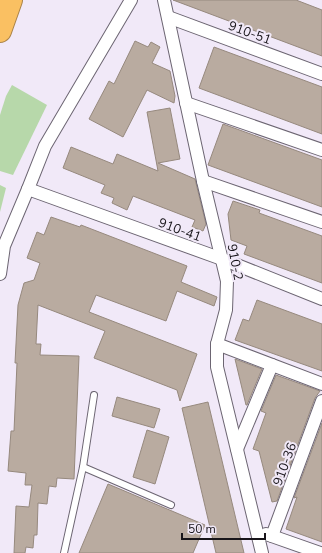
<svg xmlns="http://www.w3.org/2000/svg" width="322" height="553" viewBox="0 0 322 553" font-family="'Nunito Sans',sans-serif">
	<rect width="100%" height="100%" fill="#f1e9f8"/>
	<g fill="#b7d8aa">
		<polygon points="12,85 47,105 13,175 0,171 0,115 6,96"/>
		<polygon points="0,185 6,188 0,212"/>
	</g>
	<g fill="#b9aba0" stroke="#96897e">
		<polygon points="173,0 296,0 322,10 322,56"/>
		<polygon points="135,41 148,47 151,42 160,47 152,63 170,71 175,96 174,103 147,90 123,137 89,119 109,81 114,84"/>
		<polygon points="214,47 322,87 322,134 199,88"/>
		<polygon points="170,108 180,159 158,163 195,179 206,224 203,231 192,227 195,220 133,196 127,210 112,203 114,198 101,193 105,185 63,168 71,147 113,164 117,154 158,171 147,112"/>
		<polygon points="223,124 322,160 322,207 208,165"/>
		<polygon points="233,201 260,210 259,213 322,236 322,283 244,254 247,246 231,240 228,214"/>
		<polygon points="51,217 80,227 81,225 187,266 181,282 217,297 214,306 177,291 166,321 96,295 89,312 197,354 180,401 177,390 94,358 105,331 38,305 36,344 41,344 40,355 79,356 74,479 57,478 56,487 49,486 47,504 38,503 37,535 34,535 33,548 26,547 25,553 14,553 16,506 29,507 32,485 25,485 26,473 8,471 11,431 14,431 17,363 15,363 18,305 24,283 34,280 40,263 27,258 37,232 44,235"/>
		<polygon points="257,300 322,324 322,371 235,340 243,319 249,321"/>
		<polygon points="235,359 262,369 247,405 246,405"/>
		<polygon points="276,375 320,391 315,398 277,501 272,502 259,451 253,449 266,413 261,411"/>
		<polygon points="117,397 160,409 154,428 112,416"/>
		<polygon points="208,402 244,553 216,553 182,408"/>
		<polygon points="322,423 322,542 286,529 297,497 294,498"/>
		<polygon points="147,430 169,437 155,484 133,477"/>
		<polygon points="108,484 205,525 193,553 79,553"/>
	</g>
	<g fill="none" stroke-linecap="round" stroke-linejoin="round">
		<g stroke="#6c6572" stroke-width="8">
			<g id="lane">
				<polyline points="83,467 171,505"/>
				<polyline points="64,553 83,467 94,395"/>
			</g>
		</g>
		<g stroke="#6c6572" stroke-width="14">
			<g id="street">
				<polyline points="164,0 203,181 227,281 226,310 217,344 217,367 262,553"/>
				<polyline points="168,17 322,74"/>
				<polyline points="186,103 322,150"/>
				<polyline points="203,181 322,222"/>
				<polyline points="28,189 222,259 322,299"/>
				<polyline points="0,274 4,246 28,189 45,146 131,0"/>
				<polyline points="217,344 322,384"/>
				<polyline points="237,449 272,365"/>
				<polyline points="266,534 320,553"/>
				<polyline points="272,536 322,401"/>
			</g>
		</g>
		<g stroke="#ab8449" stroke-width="24">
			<polyline id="highway" points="0,31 11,0"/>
		</g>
		<use href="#lane" stroke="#fff" stroke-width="6"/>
		<use href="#street" stroke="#fff" stroke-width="12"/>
		<use href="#highway" stroke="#fac062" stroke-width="22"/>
	</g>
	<g text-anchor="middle" stroke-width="4" stroke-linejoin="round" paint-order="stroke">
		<g font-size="13" fill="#18151a" stroke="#f1e9f8">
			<text transform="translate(250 32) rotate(20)" y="5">910-51</text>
			<text transform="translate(180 229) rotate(20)" y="5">910-41</text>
			<text transform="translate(236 262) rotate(79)" y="5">910-2</text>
			<text transform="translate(284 464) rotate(-70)" y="5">910-36</text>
		</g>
	</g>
	<path d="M182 533v6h83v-6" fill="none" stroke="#18151a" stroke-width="2"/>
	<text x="188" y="533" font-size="12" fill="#18151a" stroke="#f1e9f8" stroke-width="3" paint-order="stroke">50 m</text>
</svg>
